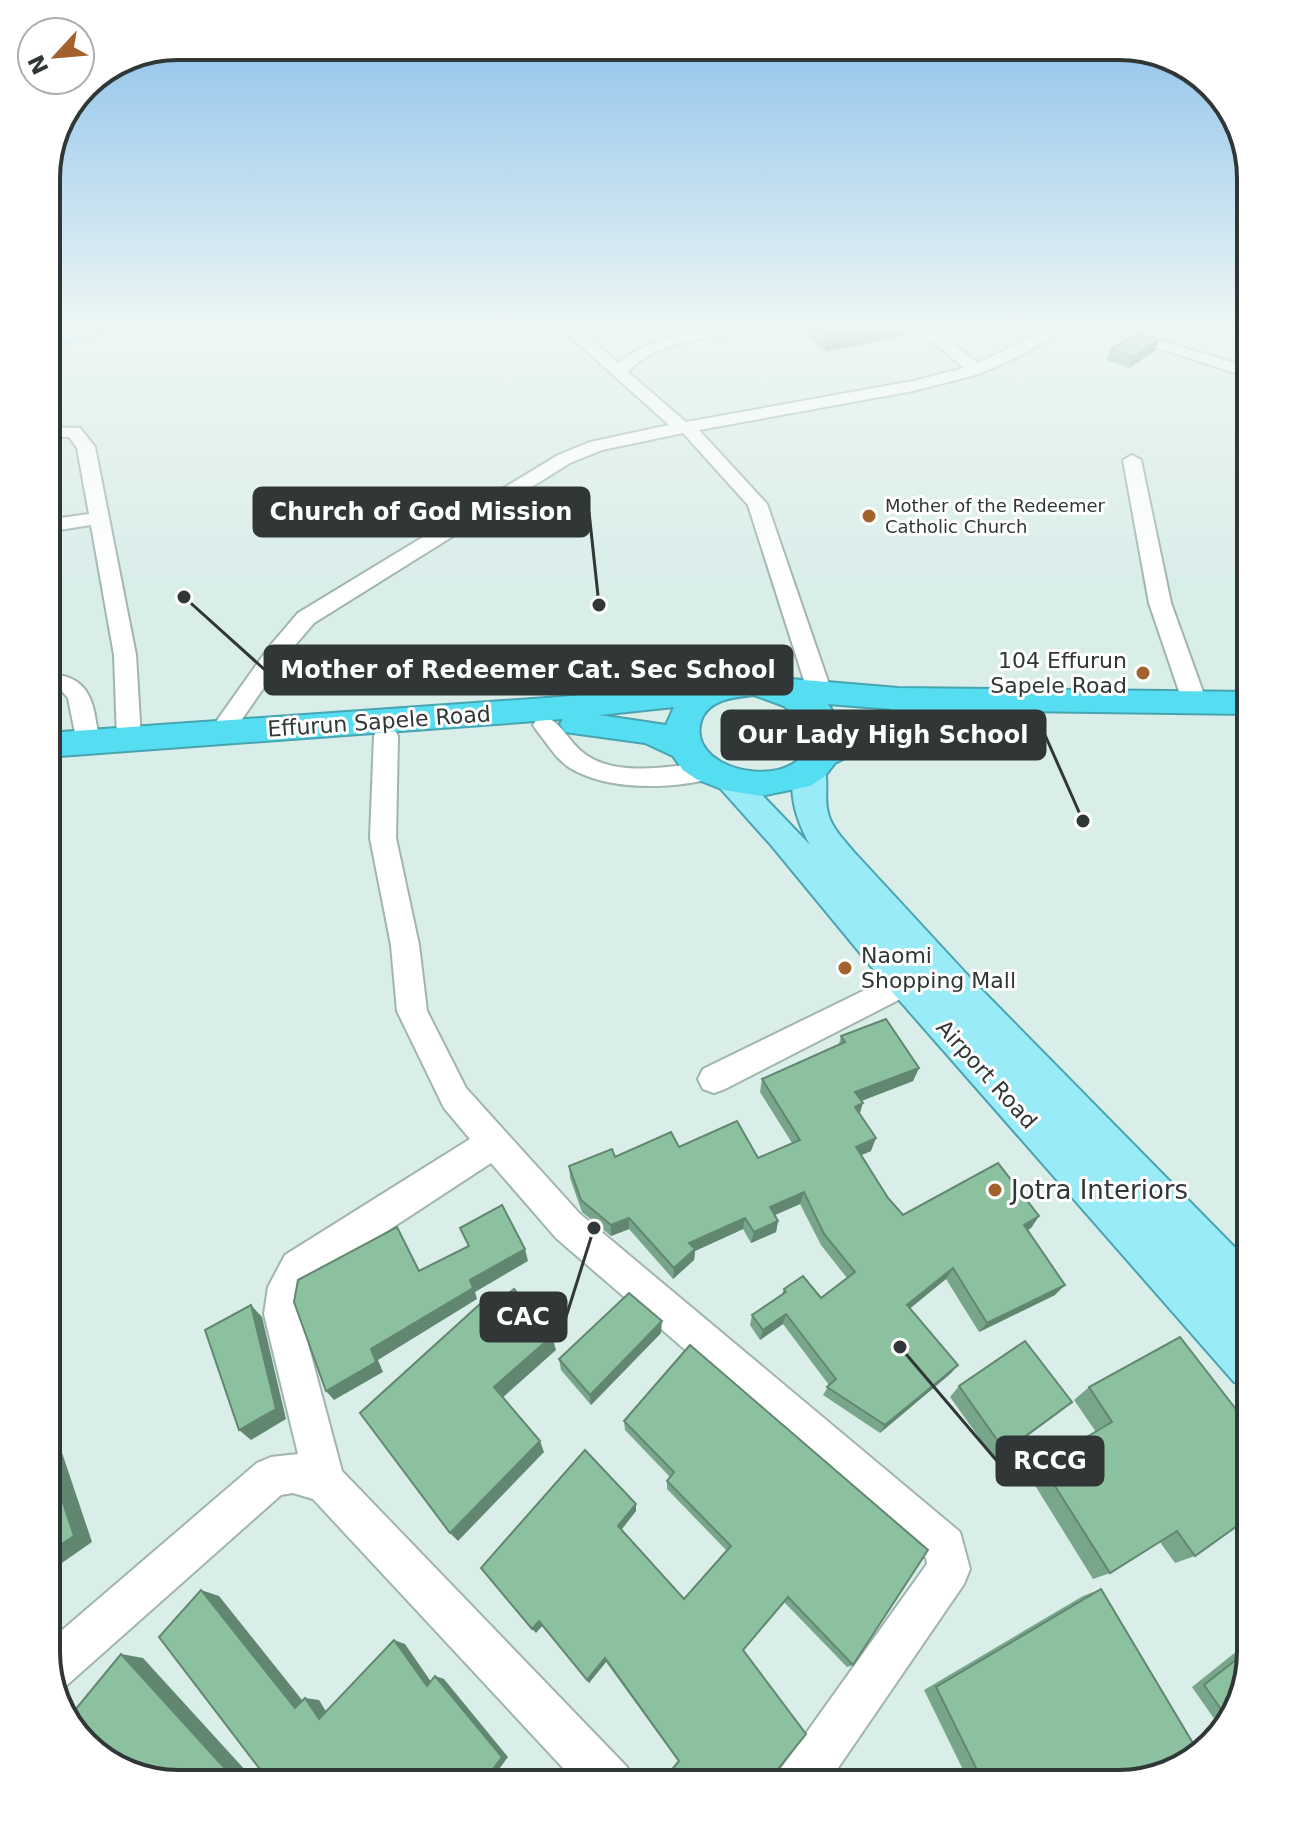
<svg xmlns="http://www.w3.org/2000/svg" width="1297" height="1830" viewBox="0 0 1297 1830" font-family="'DejaVu Sans',sans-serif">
	<rect width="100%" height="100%" fill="#d9ede9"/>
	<polygon fill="#95ceed" stroke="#77a1b6" stroke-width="2" points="46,328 122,328 46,350"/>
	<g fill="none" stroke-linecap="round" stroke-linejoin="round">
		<g stroke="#a2b4b0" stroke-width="4">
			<g id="minor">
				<path d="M 561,328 L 578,328 L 618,363 L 637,350 L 681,333 L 678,328 L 694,330 L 768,328 L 761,333 C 722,336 655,339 628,372 L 686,422 L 913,381 L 964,368 L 917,328 L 933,328 L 978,363 L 1050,328 L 1068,328 L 1024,354 L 979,374 L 913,391 L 699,430 L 767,504 L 832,693 L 828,698 L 812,698 L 808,693 L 748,505 L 683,433 L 602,450 L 570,463 L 314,623 L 285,657 L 229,738 L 213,738 L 209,732 L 213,726 L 269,647 L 298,613 L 558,455 L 590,442 L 669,425 Z"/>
				<polygon points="1095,328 1118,328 1251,368 1251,378"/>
				<polygon points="46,427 80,428 95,447 136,655 141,738 138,744 120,744 117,738 114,655 91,525 46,532 46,520 89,514 77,448 69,437 46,437"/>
				<polygon points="1132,455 1141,460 1171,603 1207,703 1203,708 1187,708 1183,703 1149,603 1123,460"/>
				<path d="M 656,647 C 689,648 698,667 711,694 L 707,699 L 691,699 L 672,665 C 637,643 636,690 625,707 L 609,707 L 605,702 C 614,668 619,653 656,647 Z"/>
				<path d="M 46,674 C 79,674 92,690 96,722 C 98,732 101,739 96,748 L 78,748 L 68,698 L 61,690 L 46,688 Z"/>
				<path d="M 545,717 C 561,722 568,740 581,751 C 613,779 671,766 709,762 L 718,765 L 721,771 L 718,777 C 675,789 610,792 570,768 C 556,759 547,743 537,731 L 533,725 L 537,719 Z"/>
				<polygon points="386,728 395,730 398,736 396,838 419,945 427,1011 466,1088 580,1214 960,1532 970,1569 964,1584 827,1784 776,1784 782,1767 927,1564 926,1558 556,1238 491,1163 311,1281 303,1292 300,1314 342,1471 627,1767 633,1784 578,1784 313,1499 293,1493 281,1495 67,1685 56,1689 46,1644 257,1463 271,1457 298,1454 264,1314 268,1287 285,1255 470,1139 444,1108 397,1011 391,945 370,838 374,736 377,730"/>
				<polygon points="906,970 916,973 921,982 916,991 725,1089 714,1093 703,1089 698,1079 703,1069"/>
			</g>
		</g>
		<g stroke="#48a4b0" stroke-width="4">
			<path id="major" d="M 810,758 L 821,761 C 831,777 823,795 828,813 C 831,827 844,840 853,851 L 972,980 L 1251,1264 L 1251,1320 L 1238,1315 L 1251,1329 L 1251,1389 L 1234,1382 L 893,993 L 771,845 L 712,779 L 717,771 L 728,768 L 739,771 L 810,845 C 797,822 784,786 799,761 Z"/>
		</g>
		<g stroke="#48a4b0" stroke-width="4">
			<path id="highway" d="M 743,675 L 898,688 L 1251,692 L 1251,714 L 944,710 L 947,715 L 942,723 L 896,731 L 835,763 L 824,777 L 810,786 L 761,796 L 724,790 L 696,779 L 683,770 L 673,756 L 645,743 L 565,732 L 560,724 L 563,719 L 46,757 L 46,733 L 560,697 L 705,683 ZM 754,695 L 784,706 L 810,727 C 817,797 684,777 701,721 C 708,699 735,697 754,695 ZM 828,704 L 892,709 L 876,713 L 844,729 ZM 674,707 L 666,725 L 599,715 Z"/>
		</g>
		<use href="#minor" fill="#fff" fill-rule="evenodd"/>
		<use href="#major" fill="#99ebf7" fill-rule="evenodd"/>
		<use href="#highway" fill="#55def1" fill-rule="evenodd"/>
	</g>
	<g fill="#78a68a">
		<polygon points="801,328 905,328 903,336 825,352"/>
		<polygon points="1159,340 1155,351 1129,368 1107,360 1111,349"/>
		<polygon points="841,1036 919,1068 913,1081 861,1101 859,1114 871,1151 861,1155 888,1198 903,1215 1039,1216 1031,1228 1028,1230 1055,1295 979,1332 946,1279 910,1308 958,1365 950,1374 880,1433 823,1395 829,1385 783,1324 760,1340 750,1325 752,1315 782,1294 784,1289 821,1298 847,1278 821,1245 800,1204 775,1215 778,1221 776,1232 751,1243 743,1229 695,1251 694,1260 673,1279 629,1229 611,1236 582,1212 570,1178 569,1166 679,1147 758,1158 792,1143 760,1092 762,1079 839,1044"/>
		<polygon points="661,1333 591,1405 561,1370 559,1359"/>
		<polygon points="690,1345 853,1665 847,1667 784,1602 743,1650 678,1784 670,1771 678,1761 606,1662 589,1683 543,1625 536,1633 636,1504 636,1511 621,1529 684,1599 727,1551 667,1489 667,1481 670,1477 625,1430 624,1421"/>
		<polygon points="959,1386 1072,1402 995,1460 950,1397"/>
		<polygon points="1089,1387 1234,1407 1251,1396 1251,1516 1195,1556 1175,1563 1160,1542 1110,1573 1093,1579 1028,1474 1041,1464 1096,1432 1074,1400"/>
		<polygon points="1251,1564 1251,1576 1245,1569"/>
		<polygon points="1101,1589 1120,1784 970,1784 924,1690 1083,1596"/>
		<polygon points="1251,1642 1251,1653 1233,1719 1222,1730 1192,1687 1247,1643"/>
	</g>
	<g fill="#628770">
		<polygon points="828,328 905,328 903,336 825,352"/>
		<polygon points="1159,340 1155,351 1129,368 1133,357"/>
		<polygon points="919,1068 913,1081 851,1105 855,1092"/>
		<polygon points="863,1103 859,1116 855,1107"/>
		<polygon points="876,1138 871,1151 852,1159 856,1147"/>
		<polygon points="804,1192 800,1204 768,1218 770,1207"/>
		<polygon points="1039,1216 1031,1228 1016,1236 1024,1225"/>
		<polygon points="629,1218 629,1229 611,1236 611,1225"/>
		<polygon points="745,1218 743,1229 695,1251 694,1260 673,1279 674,1268 689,1243"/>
		<polygon points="778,1221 776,1232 751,1243 754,1232"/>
		<polygon points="525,1249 528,1261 475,1292 477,1299 378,1360 383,1372 334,1400 326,1391 371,1349 470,1280"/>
		<polygon points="953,1268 946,1279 902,1315 907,1305"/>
		<polygon points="1065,1285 1055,1295 979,1332 987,1323"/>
		<polygon points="251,1305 262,1317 286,1419 251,1440 239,1430"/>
		<polygon points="786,1314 783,1324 760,1340 763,1330"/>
		<polygon points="662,1321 661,1333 591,1405 590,1395"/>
		<polygon points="552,1336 556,1350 500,1400 494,1387"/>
		<polygon points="958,1365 950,1374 880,1433 885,1425"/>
		<polygon points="1072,1402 1060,1412 995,1460 1005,1451"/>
		<polygon points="46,1415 50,1417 92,1542 46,1574"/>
		<polygon points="540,1441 544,1452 458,1541 450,1533"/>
		<polygon points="636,1504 636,1511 619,1533 618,1526"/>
		<polygon points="201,1590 219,1596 310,1710 295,1708"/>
		<polygon points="539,1621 543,1625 536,1633 532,1629"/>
		<polygon points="394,1640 405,1644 436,1689 427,1686"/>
		<polygon points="121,1654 143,1658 257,1783 239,1784"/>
		<polygon points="605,1658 606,1662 589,1683 587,1680"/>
		<polygon points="435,1676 444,1679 508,1757 488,1784 482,1784"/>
		<polygon points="305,1698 319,1700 332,1721 319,1719"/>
	</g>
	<g fill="#8cc1a0" stroke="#628770" stroke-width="2">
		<polygon points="1138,333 1159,340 1133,357 1111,349"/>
		<polygon points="886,1019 919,1068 855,1092 863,1103 855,1107 876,1138 856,1147 888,1198 903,1215 998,1163 1039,1216 1024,1225 1065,1285 987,1323 953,1268 907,1305 958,1365 885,1425 827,1387 836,1379 786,1314 763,1330 752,1315 786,1292 784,1289 803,1276 821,1298 855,1272 824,1234 804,1192 770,1207 778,1221 754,1232 745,1218 689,1243 695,1249 674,1268 629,1218 611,1225 581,1200 569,1166 612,1149 615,1157 671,1132 679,1147 737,1121 758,1158 800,1140 762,1079 845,1042 841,1036"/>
		<polygon points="502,1205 525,1249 470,1280 473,1288 371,1349 376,1362 326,1391 294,1302 298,1280 397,1227 419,1271 469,1246 460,1228"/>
		<polygon points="514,1289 552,1336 494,1387 540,1441 450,1533 360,1413 480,1304 484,1314"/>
		<polygon points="629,1293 662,1321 590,1395 559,1359"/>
		<polygon points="251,1305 276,1409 239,1430 205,1330"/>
		<polygon points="1180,1337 1235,1408 1251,1397 1251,1516 1195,1556 1177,1531 1110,1573 1041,1464 1112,1422 1089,1387"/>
		<polygon points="1025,1341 1072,1402 1005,1451 959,1386"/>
		<polygon points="690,1345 928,1550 853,1665 788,1597 743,1650 806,1734 766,1784 679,1784 670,1772 679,1761 605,1658 587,1680 539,1621 532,1629 481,1568 585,1450 636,1504 618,1526 684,1599 731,1546 667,1481 674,1472 624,1421"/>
		<polygon points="46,1451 74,1536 46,1554"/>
		<polygon points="1101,1589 1194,1745 1147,1777 1120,1784 984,1784 936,1687"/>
		<polygon points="201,1590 295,1708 305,1698 319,1719 394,1640 427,1686 435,1676 502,1757 482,1784 240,1784 259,1768 159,1637"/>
		<polygon points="1251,1648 1251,1653 1233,1719 1230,1722 1204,1685"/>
		<polygon points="121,1654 239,1784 170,1784 111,1766 66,1721"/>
	</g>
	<linearGradient id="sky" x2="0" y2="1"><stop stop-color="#87beea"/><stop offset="0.56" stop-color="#eef7f5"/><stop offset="1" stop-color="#eef7f5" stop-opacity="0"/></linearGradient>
	<rect width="1297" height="584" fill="url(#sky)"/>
	<g fill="#a3622d" stroke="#fff" stroke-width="3">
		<circle cx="869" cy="516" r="8"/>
		<circle cx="1143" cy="673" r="8"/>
		<circle cx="845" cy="968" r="8"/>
		<circle cx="995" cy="1190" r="8"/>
	</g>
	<g text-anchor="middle" stroke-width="6" stroke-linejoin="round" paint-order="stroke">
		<g font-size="18" fill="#303736" stroke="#fff" text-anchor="start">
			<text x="885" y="512">Mother of the Redeemer<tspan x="885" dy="21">Catholic Church</tspan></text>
		</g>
		<g font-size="22" fill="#303736" stroke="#fff" text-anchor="end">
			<text x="1127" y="668">104 Effurun<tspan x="1127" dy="25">Sapele Road</tspan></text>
			<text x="861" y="963" text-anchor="start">Naomi<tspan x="861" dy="25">Shopping Mall</tspan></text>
		</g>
		<g font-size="22" fill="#303736" stroke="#fff">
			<text transform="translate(379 721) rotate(-4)" y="8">Effurun Sapele Road</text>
			<text transform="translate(987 1074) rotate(48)" y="8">Airport Road</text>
		</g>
		<g font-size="26" fill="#303736" stroke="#fff" text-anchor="start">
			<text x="1011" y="1199">Jotra Interiors</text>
		</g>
	</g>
	<path d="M0 0H1297V1830H0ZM178 60H1119A118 118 0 0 1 1237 178V1652A118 118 0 0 1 1119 1770H178A118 118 0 0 1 60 1652V178A118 118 0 0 1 178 60Z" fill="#fff" fill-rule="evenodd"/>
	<path fill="none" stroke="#303736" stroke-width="4" d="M178 60H1119A118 118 0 0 1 1237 178V1652A118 118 0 0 1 1119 1770H178A118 118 0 0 1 60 1652V178A118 118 0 0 1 178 60Z"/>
	<path fill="none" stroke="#303736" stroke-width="3" d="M599 605L589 512M184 597L265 670M1083 821L1045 735M594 1228L566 1317M900 1347L997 1461"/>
	<g fill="#303736" stroke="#fff" stroke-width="3">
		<circle cx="599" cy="605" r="8"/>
		<circle cx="184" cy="597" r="8"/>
		<circle cx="1083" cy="821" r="8"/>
		<circle cx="594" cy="1228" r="8"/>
		<circle cx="900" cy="1347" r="8"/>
	</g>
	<g fill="#303736" stroke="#303736" stroke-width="3">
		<rect x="254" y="488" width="335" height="48" rx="8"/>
		<rect x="265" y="646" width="527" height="48" rx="8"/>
		<rect x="722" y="711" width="323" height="48" rx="8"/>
		<rect x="481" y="1293" width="85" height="48" rx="8"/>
		<rect x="997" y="1437" width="106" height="48" rx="8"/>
	</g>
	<g font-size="24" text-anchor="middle" font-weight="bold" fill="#fff">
		<text x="421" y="520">Church of God Mission</text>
		<text x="528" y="678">Mother of Redeemer Cat. Sec School</text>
		<text x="883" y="743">Our Lady High School</text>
		<text x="523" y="1325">CAC</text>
		<text x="1050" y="1469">RCCG</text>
	</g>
	<g transform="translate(56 56) rotate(244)"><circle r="38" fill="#ffffff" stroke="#acafaf" stroke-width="2"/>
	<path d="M0-6L14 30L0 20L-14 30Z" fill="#a3622d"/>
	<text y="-12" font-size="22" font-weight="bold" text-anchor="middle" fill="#303736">N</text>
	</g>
</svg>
